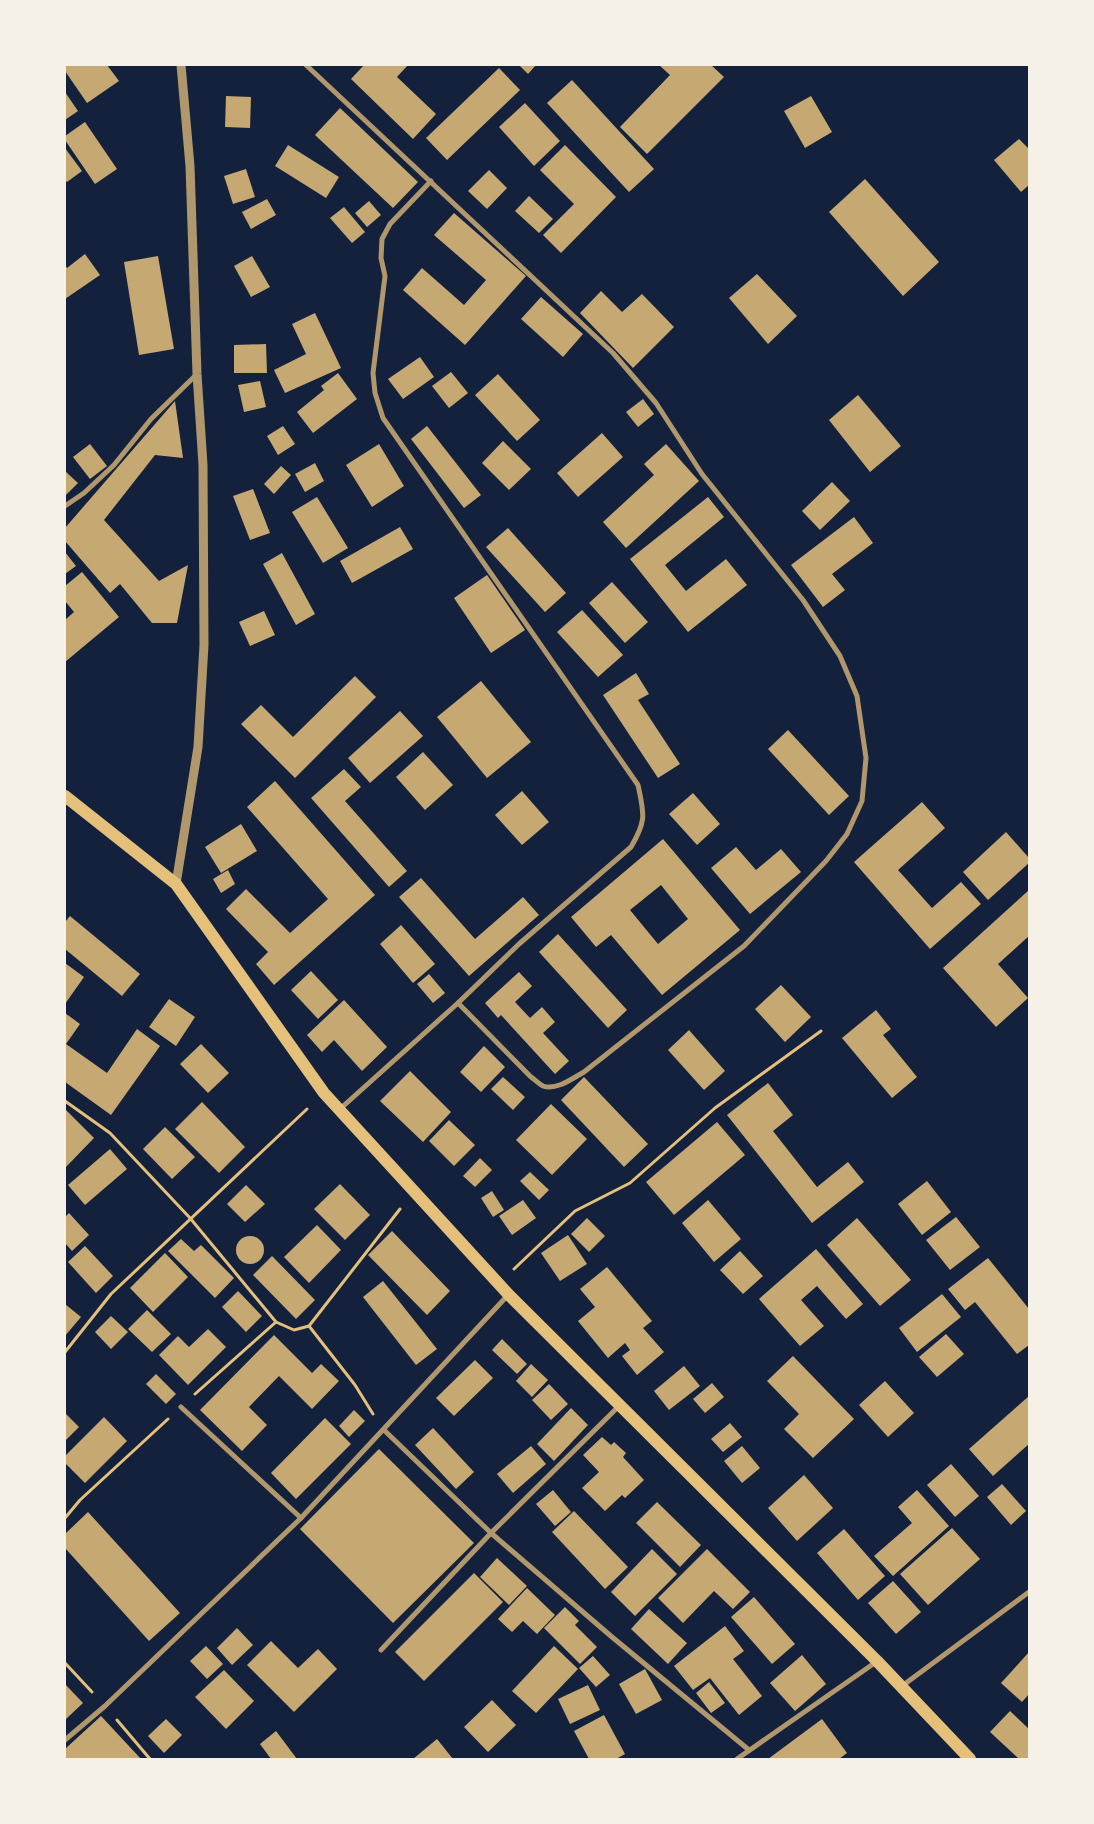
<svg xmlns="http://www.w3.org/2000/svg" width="1094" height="1824" viewBox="0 0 1094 1824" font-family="Spectral,serif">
	<rect width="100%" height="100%" fill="#14213d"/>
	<g fill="#c6a872" fill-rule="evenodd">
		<polygon points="65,65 107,65 119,81 87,103 65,71"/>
		<polygon points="364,65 408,65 397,77 436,114 413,139 351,79"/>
		<polygon points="519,65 536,65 528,74"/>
		<polygon points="659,65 711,65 724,77 647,154 620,127 670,75"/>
		<polygon points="499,68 520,90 447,160 426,138"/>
		<polygon points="572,80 654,169 629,192 547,103"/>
		<polygon points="65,92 78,111 65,120"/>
		<polygon points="226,96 251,97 250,128 225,127"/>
		<polygon points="811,96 832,132 805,148 784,111"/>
		<polygon points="525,103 560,141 534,166 499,127"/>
		<polygon points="340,108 418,182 393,208 315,135"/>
		<polygon points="85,122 117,169 95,184 65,140 65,136"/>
		<polygon points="1019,139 1029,149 1029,185 1021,192 994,160"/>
		<polygon points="288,145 339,177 326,198 275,166"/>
		<polygon points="565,145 616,197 561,253 543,235 574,204 540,170"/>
		<polygon points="65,148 82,171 67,182 65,180"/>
		<polygon points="246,169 255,197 233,204 224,176"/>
		<polygon points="489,170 507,188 487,209 468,191"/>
		<polygon points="865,179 939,262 903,296 829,212"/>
		<polygon points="529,196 553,219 539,233 515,211"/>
		<polygon points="267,199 276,215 251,229 242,212"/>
		<polygon points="369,201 381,215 367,227 355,213"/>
		<polygon points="344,207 365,232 352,243 330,218"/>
		<polygon points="454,213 526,276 465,345 403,290 422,268 464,305 486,280 434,235"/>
		<polygon points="85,254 100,275 65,299 65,265 67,268"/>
		<polygon points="158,256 174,349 139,355 124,262"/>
		<polygon points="252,256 270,287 251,297 234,266"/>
		<polygon points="757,274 797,316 768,344 729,298"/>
		<polygon points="601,291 622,312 642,294 674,327 633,368 580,313"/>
		<polygon points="541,297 583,334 563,357 521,319"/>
		<polygon points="315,313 341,368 285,393 274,370 306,354 292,324"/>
		<polygon points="266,344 267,373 234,373 234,345"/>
		<polygon points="420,357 434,377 403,399 388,379"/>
		<polygon points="451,372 468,393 449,408 432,386"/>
		<polygon points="338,373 357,399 313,433 297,412 324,390 321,386"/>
		<polygon points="498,374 540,420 517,441 475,395"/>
		<polygon points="260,381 266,407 244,412 238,385"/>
		<polygon points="858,395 901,446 870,472 829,420"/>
		<polygon points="643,399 654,414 638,427 626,412"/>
		<polygon points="175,401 183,458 155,455 104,520 159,581 188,565 177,623 152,623 120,584 110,593 65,541 65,528"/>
		<polygon points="283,426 295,444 278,455 267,436"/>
		<polygon points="427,426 481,495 464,508 411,439"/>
		<polygon points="602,433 623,457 578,497 557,473"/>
		<polygon points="503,441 531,469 509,490 482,463"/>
		<polygon points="90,444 107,466 90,479 73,457"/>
		<polygon points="379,444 404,486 372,507 346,465"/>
		<polygon points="666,444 699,481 626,548 603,522 654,475 644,464"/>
		<polygon points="315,463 324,481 305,492 295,474"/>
		<polygon points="281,466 291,475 274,494 264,484"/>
		<polygon points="65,471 78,483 65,496"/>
		<polygon points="832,482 850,501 820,530 802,511"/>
		<polygon points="253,489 270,533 250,540 233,496"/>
		<polygon points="317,497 348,548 323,563 292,512"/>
		<polygon points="708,497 724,517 665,565 686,591 726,559 747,585 688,632 630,559"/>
		<polygon points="854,517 873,543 832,574 845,590 823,607 791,565"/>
		<polygon points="400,527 413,549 352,583 340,561"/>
		<polygon points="508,528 566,593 545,612 486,547"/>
		<polygon points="65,552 76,566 65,574"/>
		<polygon points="282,553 315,614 296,625 263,564"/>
		<polygon points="82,572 119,617 65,662 65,620 74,612 65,601 65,586"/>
		<polygon points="487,575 525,630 491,653 454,598"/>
		<polygon points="612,582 648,622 625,643 589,603"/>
		<polygon points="582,610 623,655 598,677 557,632"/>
		<polygon points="264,611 275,635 250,646 239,622"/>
		<polygon points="636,673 649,694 638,700 680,764 658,778 603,695"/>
		<polygon points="355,676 376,697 295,778 241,724 261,705 293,737"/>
		<polygon points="481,681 531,742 487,778 437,717"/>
		<polygon points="400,711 423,736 370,783 348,758"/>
		<polygon points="788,730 849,796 829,815 768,749"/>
		<polygon points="423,752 453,785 425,810 396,777"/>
		<polygon points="344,769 361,787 345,801 407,871 389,887 311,798"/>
		<polygon points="275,781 375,895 274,985 256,964 268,952 226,909 246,889 290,933 328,899 247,807"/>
		<polygon points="522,791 549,822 522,845 495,815"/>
		<polygon points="693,793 720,824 697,845 669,814"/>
		<polygon points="922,802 945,828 898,870 932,908 961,882 981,904 930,949 854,862"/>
		<polygon points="241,824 257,851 221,873 205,847"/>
		<polygon points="1006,832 1029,858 1029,863 988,900 963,872"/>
		<path d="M 663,839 L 740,930 L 662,995 L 611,935 L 596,947 L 571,917 ZM 661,885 L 688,919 L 658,944 L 630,910 Z"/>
		<polygon points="736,847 756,870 781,849 801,872 750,914 711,868"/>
		<polygon points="228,870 235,884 221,893 213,879"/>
		<polygon points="421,878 475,939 523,897 539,915 469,976 399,897"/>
		<polygon points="1029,890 1029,936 998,964 1028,998 996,1027 943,968"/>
		<polygon points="70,916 140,974 122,996 65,949 65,922"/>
		<polygon points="401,925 435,964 413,983 380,944"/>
		<polygon points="558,934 627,1010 608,1028 539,952"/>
		<polygon points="65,963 84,977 65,1004"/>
		<polygon points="311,971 338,1000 318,1019 291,990"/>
		<polygon points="519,972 532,986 515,1002 530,1018 542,1007 555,1022 543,1033 569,1061 555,1074 501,1015 498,1018 485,1003"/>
		<polygon points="429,974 445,993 433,1003 417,984"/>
		<polygon points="781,985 811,1017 785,1042 755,1009"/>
		<polygon points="169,999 195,1017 176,1046 149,1027"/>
		<polygon points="344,1000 387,1047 362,1071 334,1040 322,1052 307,1035"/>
		<polygon points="876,1010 891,1029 883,1035 917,1077 892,1098 842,1038"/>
		<polygon points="65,1013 80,1024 66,1044 107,1073 137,1029 160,1046 111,1115 65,1082"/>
		<polygon points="689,1030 725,1071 704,1090 668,1050"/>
		<polygon points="201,1044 229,1073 208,1093 180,1064"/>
		<polygon points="484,1046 505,1067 481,1092 460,1072"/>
		<polygon points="410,1071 451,1112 423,1142 380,1101"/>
		<polygon points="503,1077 525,1097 513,1110 491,1089"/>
		<polygon points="584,1077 648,1144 624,1167 561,1100"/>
		<polygon points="768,1083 793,1115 773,1131 817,1187 848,1162 864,1182 812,1223 727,1115"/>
		<polygon points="202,1102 245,1147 219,1173 175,1129"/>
		<polygon points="551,1104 587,1139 552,1175 516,1140"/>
		<polygon points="65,1109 94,1138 65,1168"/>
		<polygon points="449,1120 475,1145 454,1166 429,1141"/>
		<polygon points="717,1122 745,1155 674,1215 646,1182"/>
		<polygon points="165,1127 195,1157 172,1179 143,1149"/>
		<polygon points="110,1149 127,1169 85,1205 68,1185"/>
		<polygon points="480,1158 492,1170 475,1187 463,1176"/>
		<polygon points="530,1172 549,1190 539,1200 520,1181"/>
		<polygon points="927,1181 951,1212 922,1235 898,1204"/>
		<polygon points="340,1184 370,1215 345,1240 314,1209"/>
		<polygon points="246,1185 265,1204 245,1222 227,1204"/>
		<polygon points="492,1191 504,1210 493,1217 481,1198"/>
		<polygon points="523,1200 536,1218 512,1235 499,1216"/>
		<polygon points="708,1200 741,1239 714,1262 682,1223"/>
		<polygon points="69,1213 89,1235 72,1251 65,1243 65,1217"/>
		<polygon points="956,1217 980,1247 950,1270 926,1240"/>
		<polygon points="587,1218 605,1236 589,1252 571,1234"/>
		<polygon points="857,1218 911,1280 880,1306 827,1245"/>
		<polygon points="317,1225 341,1250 309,1283 284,1257"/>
		<polygon points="392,1231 450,1291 427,1315 368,1255"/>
		<polygon points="568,1235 587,1264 560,1281 541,1253"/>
		<circle cx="250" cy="1250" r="14"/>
		<polygon points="181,1239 194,1251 201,1245 234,1278 215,1298 168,1251"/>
		<polygon points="85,1246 113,1276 96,1293 68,1262"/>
		<polygon points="816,1249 863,1304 846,1319 817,1286 801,1300 824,1326 800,1346 759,1299"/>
		<polygon points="740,1251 763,1276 743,1294 720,1270"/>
		<polygon points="165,1253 188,1277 153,1312 130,1288"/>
		<polygon points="272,1256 315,1300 296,1319 253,1275"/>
		<polygon points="988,1258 1029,1309 1029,1345 1017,1354 975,1302 965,1310 948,1289"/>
		<polygon points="607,1267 652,1321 643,1328 664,1352 637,1375 622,1356 630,1350 625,1343 608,1358 578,1321 595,1307 580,1289"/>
		<polygon points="383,1281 437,1349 416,1365 363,1297"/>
		<polygon points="238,1291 262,1316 246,1332 222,1307"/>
		<polygon points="942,1294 961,1317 917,1352 899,1328"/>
		<polygon points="65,1304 81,1317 65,1336"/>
		<polygon points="147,1310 171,1334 152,1352 128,1329"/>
		<polygon points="111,1316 128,1332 111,1349 95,1332"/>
		<polygon points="208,1329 226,1347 188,1385 159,1355 178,1336 189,1347"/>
		<polygon points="946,1334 964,1354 937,1377 919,1357"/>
		<polygon points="274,1335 312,1373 321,1364 339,1381 312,1409 279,1376 249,1407 267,1425 242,1451 200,1410"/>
		<polygon points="502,1339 527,1364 517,1374 492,1350"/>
		<polygon points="793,1356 854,1419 813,1458 784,1429 799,1414 767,1381"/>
		<polygon points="475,1360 493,1378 454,1416 436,1398"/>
		<polygon points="531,1364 548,1380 532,1397 516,1381"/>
		<polygon points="684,1366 700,1386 669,1410 654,1391"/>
		<polygon points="156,1374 176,1394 166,1404 146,1384"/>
		<polygon points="885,1381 914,1413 888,1437 859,1405"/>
		<polygon points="712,1383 724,1397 705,1413 693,1399"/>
		<polygon points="549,1384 568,1404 551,1420 532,1400"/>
		<polygon points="1029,1396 1029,1444 993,1476 969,1449"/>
		<polygon points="571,1408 588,1425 554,1461 537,1444"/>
		<polygon points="354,1410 365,1421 349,1437 339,1426"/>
		<polygon points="65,1413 79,1427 65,1441"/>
		<polygon points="104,1417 127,1441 85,1483 65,1463 65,1456"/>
		<polygon points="325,1418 351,1444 296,1499 271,1473"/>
		<polygon points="730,1423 742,1437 723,1452 711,1439"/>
		<polygon points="433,1428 474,1472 456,1489 415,1445"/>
		<polygon points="602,1437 611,1445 614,1442 626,1453 623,1457 644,1480 625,1498 622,1495 605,1511 582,1488 599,1472 583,1455"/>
		<polygon points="531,1446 546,1464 513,1493 497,1474"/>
		<polygon points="742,1446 760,1468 742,1483 724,1461"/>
		<polygon points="379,1449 474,1543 393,1623 300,1529"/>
		<polygon points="951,1464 979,1496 955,1517 927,1485"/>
		<polygon points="804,1475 833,1508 797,1541 768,1508"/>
		<polygon points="1002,1484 1026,1511 1011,1525 987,1497"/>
		<polygon points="553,1490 571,1512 555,1526 536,1504"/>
		<polygon points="917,1490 949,1526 893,1576 874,1556 912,1523 898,1507"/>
		<polygon points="657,1502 701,1545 680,1567 636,1523"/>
		<polygon points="574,1511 628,1567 605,1589 552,1532"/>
		<polygon points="88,1512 180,1613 149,1641 65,1548 65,1534"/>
		<polygon points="952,1528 980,1559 928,1605 900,1574"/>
		<polygon points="844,1529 885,1576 858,1600 817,1553"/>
		<polygon points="652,1549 677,1574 635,1616 611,1592"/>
		<polygon points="707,1549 750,1592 733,1609 714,1591 683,1623 658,1598"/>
		<polygon points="497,1558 527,1586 509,1605 480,1577"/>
		<polygon points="474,1573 503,1602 424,1681 395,1652"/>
		<polygon points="893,1581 921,1612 896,1634 868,1603"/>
		<polygon points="527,1588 555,1615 537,1634 523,1621 512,1632 498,1619"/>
		<polygon points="754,1597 795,1644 772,1664 731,1617"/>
		<polygon points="565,1607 579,1621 575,1625 597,1647 580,1664 544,1628"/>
		<polygon points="649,1609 687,1643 668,1664 631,1629"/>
		<polygon points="725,1626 744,1651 733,1659 762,1696 739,1715 710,1678 693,1690 674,1666"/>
		<polygon points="237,1628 253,1645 232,1665 217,1648"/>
		<polygon points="271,1641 298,1668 318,1649 337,1669 294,1712 247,1665"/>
		<polygon points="206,1646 223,1664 207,1679 190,1661"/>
		<polygon points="554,1646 578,1669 536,1713 512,1691"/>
		<polygon points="1029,1652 1029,1694 1022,1702 1001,1683"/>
		<polygon points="802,1655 826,1684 795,1711 770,1683"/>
		<polygon points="593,1656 610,1675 596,1687 579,1668"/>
		<polygon points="645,1669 662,1700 636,1714 619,1684"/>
		<polygon points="224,1670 254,1701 226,1729 195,1697"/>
		<polygon points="709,1682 725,1703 711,1713 696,1693"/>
		<polygon points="65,1684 83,1703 65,1720"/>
		<polygon points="588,1685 600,1710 570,1724 558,1699"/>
		<polygon points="492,1700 516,1725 488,1752 464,1727"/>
		<polygon points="1010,1711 1029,1729 1029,1759 1019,1759 990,1732"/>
		<polygon points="604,1715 625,1754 616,1759 589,1759 574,1731"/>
		<polygon points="101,1716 141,1759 65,1759 65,1749"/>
		<polygon points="166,1719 182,1735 164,1753 148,1736"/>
		<polygon points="822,1719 847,1753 839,1759 768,1759"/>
		<polygon points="276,1731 297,1759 271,1759 260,1744"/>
		<polygon points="437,1739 453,1759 413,1759"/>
	</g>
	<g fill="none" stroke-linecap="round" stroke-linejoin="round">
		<g stroke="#e5c07b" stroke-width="3">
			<polyline points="65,1101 110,1133 190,1218 276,1322"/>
			<polyline points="514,1269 575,1211 630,1183 715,1108 821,1031"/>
			<polyline points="309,1326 355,1385 373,1414"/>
			<polyline points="65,1352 111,1294 307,1109"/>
			<polyline points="195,1394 276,1322 294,1330 309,1326 400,1209"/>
			<polyline points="65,1518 80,1500 168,1419"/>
			<polyline points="65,1663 92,1692"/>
			<polyline points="117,1720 150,1759"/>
		</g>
		<g stroke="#b1986c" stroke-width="5">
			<path d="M 306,65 L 613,353 L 656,403 L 702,474 L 803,600 L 840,656 L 857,696 L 866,758 L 862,801 L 847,834 L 826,861 L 744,946 L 584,1072 C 573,1078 556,1091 543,1086 C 539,1084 534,1079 530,1076 L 458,1003"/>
			<polyline points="65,506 84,493 114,465 151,419 196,375"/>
			<path d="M 340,1109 L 458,1003 L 519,944 L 631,847 C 647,820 644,814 638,785 L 383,418 L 375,393 L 373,373 L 385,276 L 381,258 L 382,239 L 390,224 L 431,181"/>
			<polyline points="181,1407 301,1518"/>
			<polyline points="384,1430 491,1533 612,1637 749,1750"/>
			<polyline points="381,1650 491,1533 619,1406"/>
			<polyline points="902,1686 1029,1592"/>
			<polyline points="65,1740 105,1706 301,1518 508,1295"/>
			<polyline points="737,1759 876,1662"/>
		</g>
		<polyline stroke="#b1986c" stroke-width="9" points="176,884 198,747 204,645 203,465 197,374 190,166 181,65"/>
		<polyline stroke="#e5c07b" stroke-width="12" points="65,796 176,884 324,1093 509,1295 877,1661 970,1759"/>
	</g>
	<rect width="1094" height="1824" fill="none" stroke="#f6f1e7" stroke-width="132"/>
</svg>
